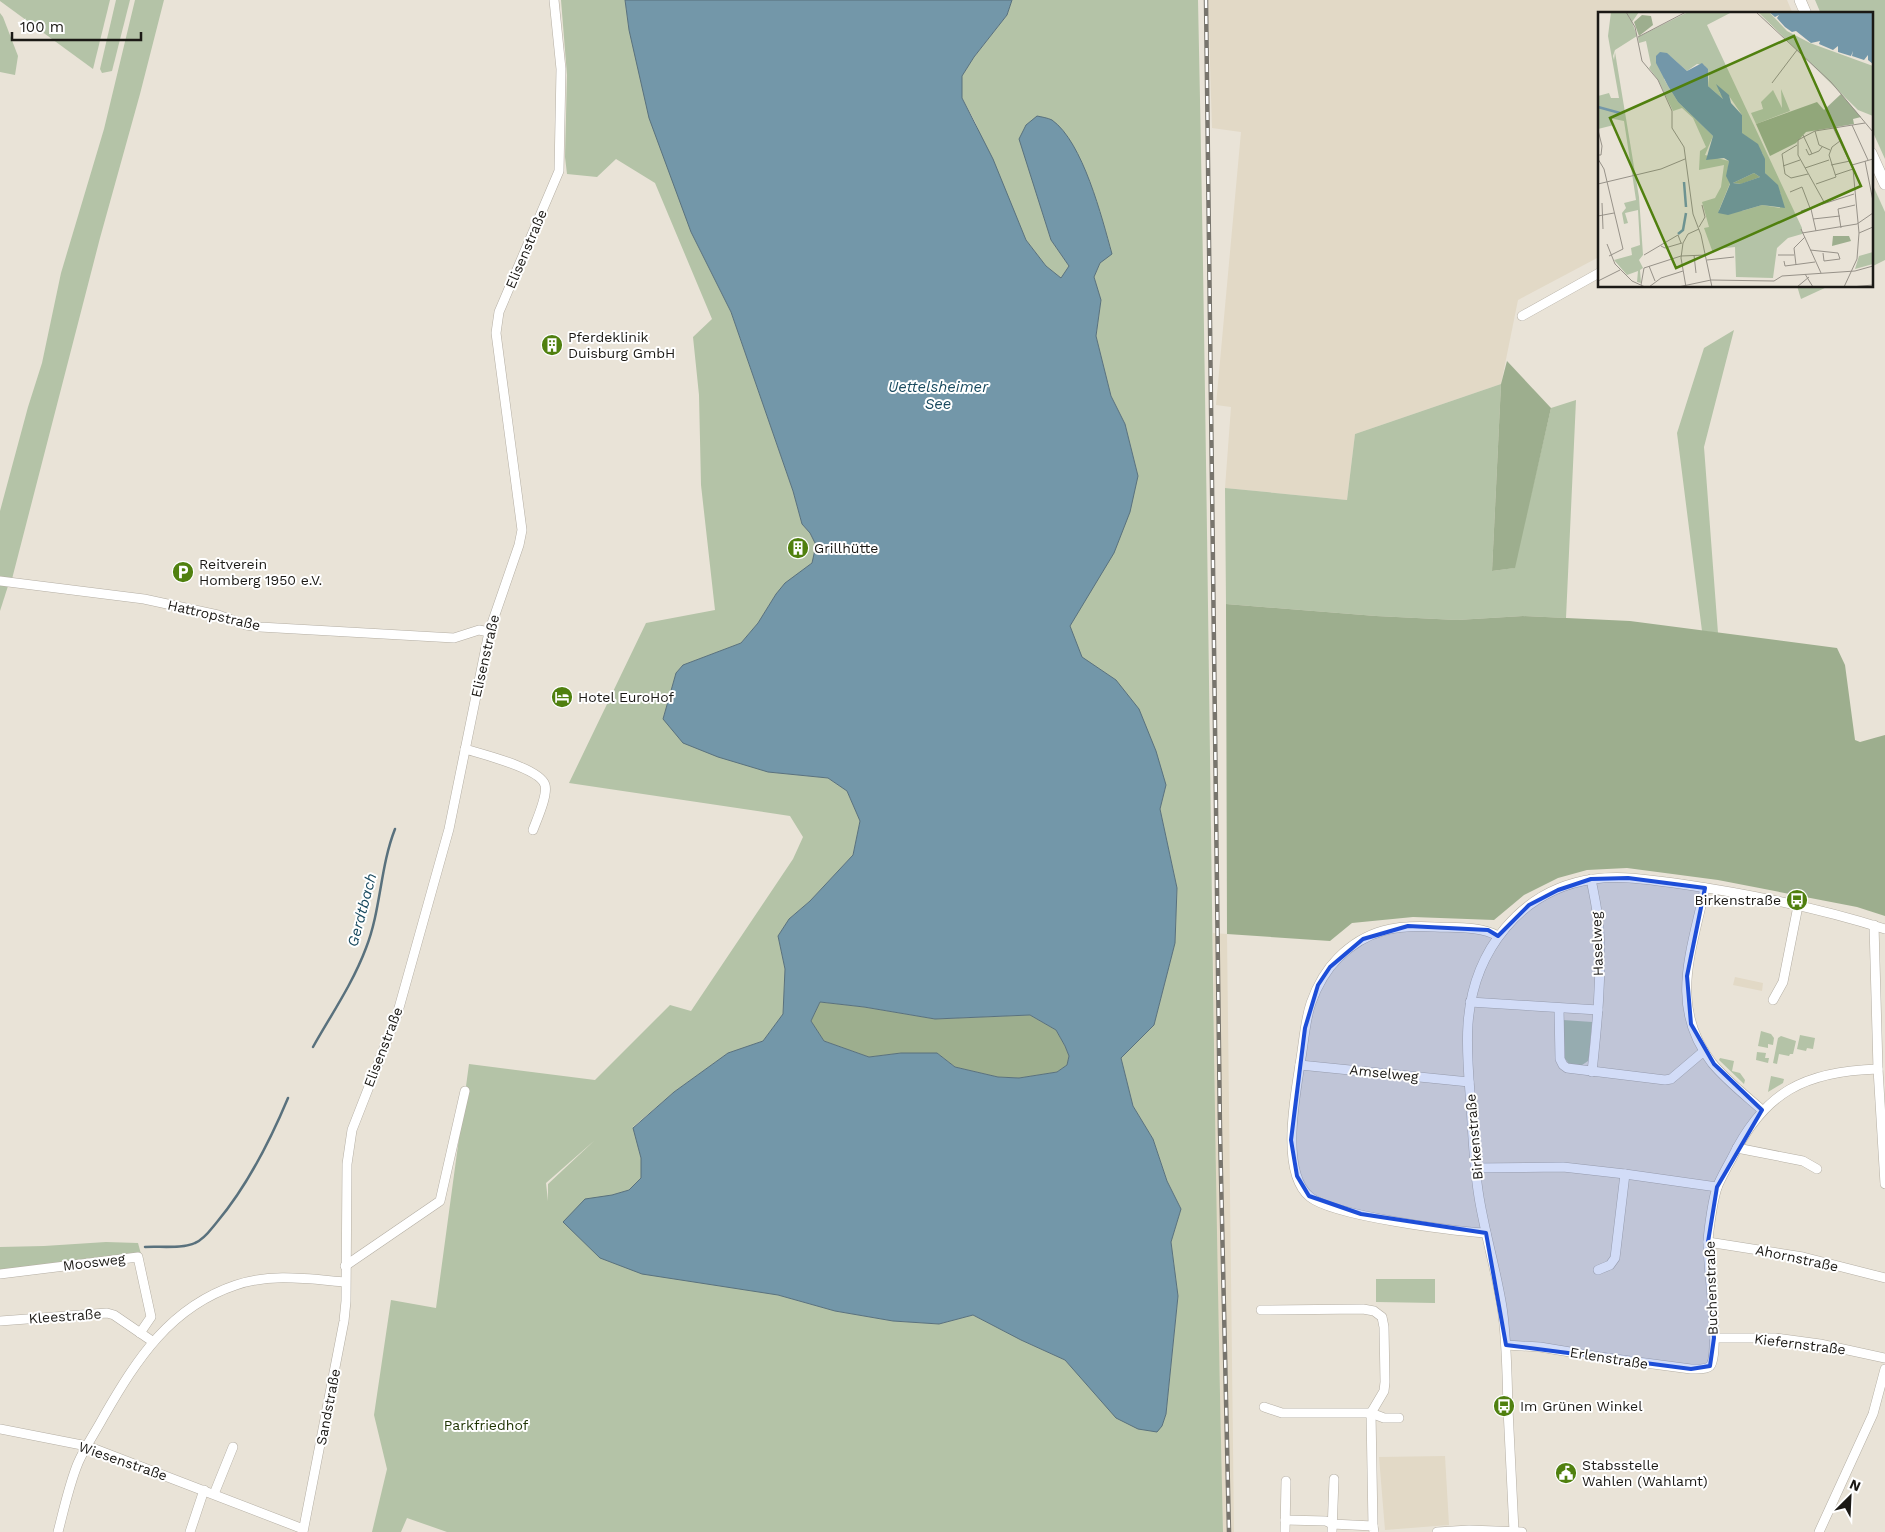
<svg xmlns="http://www.w3.org/2000/svg" width="1885" height="1532" viewBox="0 0 1885 1532" font-family="'Work Sans',sans-serif">
	<rect width="100%" height="100%" fill="#e9e3d7"/>
	<g fill="#e2d9c6">
		<polygon points="1208,0 1787,0 1793,14 1599,14 1599,257 1518,300 1501,384 1355,434 1347,500 1225,488 1231,407 1216,405 1241,132 1212,128"/>
		<polygon points="1213,933 1227,934 1234,1532 1223,1532 1216,1225"/>
		<polygon points="1735,977 1763,983 1762,991 1733,985"/>
		<polygon points="1445,1456 1449,1525 1385,1530 1379,1457"/>
	</g>
	<g fill="#b4c3a7" fill-rule="evenodd">
		<polygon points="110,0 93,69 0,1 0,0"/>
		<polygon points="116,0 130,0 112,71 102,73 100,69"/>
		<polygon points="135,0 164,0 140,94 100,238 12,579 0,579 0,511 28,407 42,363 61,273 104,129"/>
		<path d="M 561,0 L 625,0 L 629,30 L 691,232 L 731,312 L 793,491 L 802,524 L 810,533 L 816,545 L 812,563 L 776,594 L 758,623 L 741,643 L 683,665 L 676,673 L 663,719 L 768,772 L 828,778 L 847,791 L 860,821 L 853,855 L 810,901 L 789,919 L 778,936 L 785,969 L 783,1014 L 763,1041 L 728,1053 L 674,1092 L 633,1127 L 641,1158 L 641,1178 L 629,1190 L 612,1195 L 778,1295 L 835,1311 L 893,1321 L 939,1324 L 973,1315 L 1021,1340 L 1065,1360 L 1090,1387 L 1162,1426 L 1166,1414 L 1178,1297 L 1171,1242 L 1181,1209 L 1167,1181 L 1153,1139 L 1133,1106 L 1121,1058 L 1154,1025 L 1175,943 L 1177,888 L 1160,809 L 1166,785 L 1116,680 L 1081,657 L 1070,626 L 1081,607 L 1138,476 L 1125,424 L 1111,396 L 1096,336 L 1101,300 L 1094,277 L 1100,263 L 1036,192 L 1051,240 L 1069,266 L 1061,278 L 1046,266 L 1026,240 L 975,122 L 962,98 L 962,76 L 974,57 L 1007,15 L 1012,0 L 1198,0 C 1209,511 1211,1021 1223,1532 L 447,1532 L 407,1518 L 401,1532 L 372,1532 L 387,1469 L 374,1415 L 391,1300 L 436,1308 L 469,1064 L 595,1080 L 670,1005 L 691,1011 L 793,859 L 803,837 L 790,816 L 569,783 L 646,623 L 715,610 L 701,485 L 699,395 L 693,337 L 712,319 L 655,183 L 616,159 L 597,177 L 567,174 L 565,157 L 567,75 ZM 595,1140 L 548,1184 L 548,1201 L 546,1183 Z"/>
		<polygon points="1815,0 1885,0 1885,159 1871,128 1871,14 1821,14"/>
		<polygon points="0,13 3,17 18,56 15,75 0,72"/>
		<polygon points="1871,181 1885,212 1885,260 1871,267"/>
		<polygon points="1797,286 1829,286 1801,299"/>
		<polygon points="1734,330 1704,447 1718,633 1702,631 1677,433 1704,348"/>
		<polygon points="1501,384 1492,571 1514,568 1551,408 1576,400 1566,618 1523,616 1457,620 1376,616 1226,604 1225,488 1347,500 1355,434"/>
		<polygon points="0,584 8,586 0,611"/>
		<polygon points="1563,1020 1592,1022 1589,1056 1588,1061 1579,1067 1570,1065 1563,1056"/>
		<polygon points="1761,1031 1771,1034 1774,1038 1773,1045 1768,1044 1768,1048 1758,1046"/>
		<polygon points="1800,1035 1815,1038 1813,1049 1807,1048 1806,1051 1797,1049"/>
		<polygon points="1781,1036 1796,1041 1793,1054 1790,1054 1789,1056 1779,1054 1777,1064 1773,1063 1778,1038"/>
		<polygon points="1757,1052 1766,1053 1765,1058 1769,1058 1768,1063 1756,1060"/>
		<polygon points="1720,1058 1734,1061 1732,1071 1740,1073 1745,1080 1744,1084 1719,1060"/>
		<polygon points="1771,1076 1784,1079 1783,1083 1768,1092"/>
		<polygon points="106,1242 138,1243 141,1254 0,1272 0,1247 44,1246"/>
		<polygon points="1376,1279 1435,1279 1435,1303 1376,1302"/>
	</g>
	<g fill="#9dae8e">
		<polygon points="1507,361 1551,408 1515,568 1492,571 1501,384"/>
		<polygon points="1226,604 1376,616 1457,620 1523,616 1630,621 1837,648 1845,665 1855,740 1860,742 1885,735 1885,916 1857,907 1718,880 1627,868 1587,870 1558,878 1524,895 1494,920 1413,917 1352,923 1330,941 1227,934"/>
		<polygon points="820,1002 864,1007 935,1019 1030,1015 1056,1030 1065,1046 1069,1056 1067,1065 1057,1072 1019,1078 998,1077 955,1067 937,1053 901,1053 869,1057 824,1041 811,1021"/>
	</g>
	<path fill="#7397a9" stroke="#59717d" fill-rule="evenodd" d="M 625,0 L 1012,0 L 1007,15 L 974,57 L 962,76 L 962,98 L 993,159 L 1026,240 L 1046,266 L 1061,278 L 1069,266 L 1051,240 L 1019,139 L 1026,125 L 1037,116 C 1042,117 1048,118 1052,120 C 1083,142 1102,218 1112,254 L 1100,263 L 1094,277 L 1101,300 L 1096,336 L 1111,396 L 1125,424 L 1138,476 L 1130,512 L 1114,553 L 1070,626 L 1082,657 L 1116,680 L 1139,709 L 1156,751 L 1166,785 L 1160,809 L 1177,888 L 1175,943 L 1154,1025 L 1121,1058 L 1133,1106 L 1153,1139 L 1167,1181 L 1181,1209 L 1171,1242 L 1178,1296 L 1166,1414 L 1162,1426 L 1157,1432 L 1138,1429 L 1116,1418 L 1065,1360 L 1021,1340 L 973,1315 L 939,1324 L 893,1321 L 835,1311 L 778,1295 L 642,1274 L 600,1258 L 563,1222 L 585,1199 L 612,1195 L 629,1190 L 641,1178 L 641,1158 L 633,1128 L 674,1092 L 728,1053 L 763,1041 L 783,1014 L 785,969 L 778,936 L 789,919 L 810,901 L 853,855 L 860,821 L 847,791 L 828,778 L 768,772 L 718,757 L 683,743 L 663,719 L 676,673 L 683,665 L 741,643 L 758,623 L 776,594 L 785,583 L 812,563 L 816,545 L 810,533 L 802,524 L 793,491 L 731,312 L 691,232 L 649,118 L 629,30 ZM 820,1002 L 864,1007 L 935,1019 L 1030,1015 L 1056,1030 L 1065,1046 L 1069,1056 L 1067,1065 L 1057,1072 L 1019,1078 L 998,1077 L 955,1067 L 937,1053 L 901,1053 L 869,1057 L 824,1041 L 811,1021 Z"/>
	<g fill="none" stroke-linecap="round" stroke-linejoin="round">
		<g stroke="#59717d" stroke-width="2.5">
			<path d="M 313,1047 C 331,1015 353,983 366,948 C 381,910 380,867 395,829"/>
			<path d="M 145,1247 C 158,1246 184,1249 195,1243 C 205,1239 211,1229 217,1222 C 248,1185 270,1141 288,1098"/>
		</g>
		<g stroke="#b4aea3" stroke-width="10">
			<g id="minor">
				<polyline points="1522,316 1599,273"/>
				<polyline points="0,581 144,599 218,615 246,625 260,627 454,638 479,630 489,632"/>
				<path d="M 465,749 C 481,754 540,768 545,785 C 548,795 537,819 533,830"/>
				<path d="M 1591,879 C 1594,895 1598,912 1599,929 C 1602,977 1597,1025 1592,1072"/>
				<path d="M 1705,888 C 1692,951 1668,1006 1712,1063 C 1726,1080 1745,1095 1762,1110"/>
				<polyline points="1874,925 1878,1069 1885,1184"/>
				<polyline points="1773,1000 1783,982 1798,906"/>
				<polyline points="1470,1002 1598,1010"/>
				<polyline points="1559,1008 1560,1059 1563,1065 1567,1068 1665,1080 1671,1079 1704,1051"/>
				<polyline points="1300,1065 1469,1082"/>
				<polyline points="1737,1148 1803,1161 1817,1169"/>
				<polyline points="1475,1168 1563,1167 1625,1174 1717,1187"/>
				<path d="M 1486,1233 C 1453,1231 1333,1216 1310,1197 C 1279,1172 1296,1092 1301,1058 C 1304,1040 1305,1021 1311,1003 C 1317,986 1326,970 1338,958 C 1367,929 1396,925 1435,927 C 1455,928 1480,926 1498,936"/>
				<polyline points="1708,1242 1803,1257 1885,1278"/>
				<polyline points="345,1266 440,1201 465,1091"/>
				<polyline points="1598,1270 1610,1265 1615,1258 1625,1174"/>
				<polyline points="0,1274 138,1257 151,1317 140,1333"/>
				<polyline points="1261,1310 1363,1309 1374,1311 1382,1317 1384,1327 1385,1382 1384,1391 1371,1413 1373,1526"/>
				<polyline points="0,1321 107,1313 114,1315 152,1341"/>
				<polyline points="1714,1338 1775,1338 1820,1344 1885,1358"/>
				<path d="M 1506,1345 L 1540,1347 L 1600,1357 L 1691,1369 C 1696,1369 1706,1370 1710,1366 C 1721,1354 1707,1263 1708,1241 C 1709,1228 1713,1197 1718,1185 C 1722,1176 1727,1167 1732,1158 C 1764,1092 1805,1071 1878,1069"/>
				<polyline points="1264,1407 1282,1413 1371,1413 1384,1418 1399,1418"/>
				<polyline points="0,1429 87,1446 303,1529"/>
				<polyline points="214,1494 233,1447"/>
				<polyline points="1285,1520 1326,1521 1332,1524 1373,1526 1374,1532"/>
				<path d="M 1514,1531 C 1512,1490 1510,1450 1508,1409 C 1507,1375 1507,1341 1502,1307 C 1496,1270 1485,1234 1479,1197 C 1474,1167 1473,1136 1471,1106 C 1469,1079 1466,1051 1468,1024 C 1473,952 1520,889 1594,879 C 1623,875 1652,880 1681,884 C 1749,894 1819,908 1885,929"/>
				<path d="M 58,1532 C 64,1509 69,1485 78,1463 C 85,1447 96,1431 104,1416 C 137,1359 170,1307 236,1285 C 270,1273 309,1279 345,1282"/>
				<polyline points="190,1532 204,1490"/>
				<polyline points="303,1532 344,1321 346,1301 347,1164 352,1130 397,1015 449,829 489,632 519,545 522,530 496,333 499,312 559,171 561,69 554,0"/>
				<polyline points="1285,1532 1286,1481"/>
				<polyline points="1332,1532 1334,1479"/>
				<polyline points="1437,1532 1469,1530 1522,1532"/>
				<polyline points="1819,1532 1873,1414 1885,1369"/>
			</g>
		</g>
		<g stroke="#b4aea3" stroke-width="12">
			<g id="secondary">
				<polyline points="1800,0 1806,14"/>
				<polyline points="1871,153 1885,184"/>
			</g>
		</g>
		<use href="#minor" stroke="#fff" stroke-width="9"/>
		<use href="#secondary" stroke="#fff" stroke-width="11"/>
		<g stroke="#78756d" stroke-width="4.5">
			<polyline id="rail" points="1206,0 1220,1131 1229,1532"/>
		</g>
		<use href="#rail" stroke="#fff" stroke-width="2.5" stroke-dasharray="8" stroke-linecap="butt"/>
	</g>
	<path fill="#1d4ed8" fill-opacity="0.2" stroke="#1d4ed8" stroke-width="4" stroke-linejoin="round" d="M 1628,878 L 1705,888 L 1687,976 L 1691,1024 L 1714,1064 L 1762,1110 L 1717,1187 L 1708,1242 L 1714,1338 L 1710,1366 L 1691,1369 L 1506,1345 L 1486,1233 L 1361,1214 L 1309,1196 L 1297,1176 L 1291,1140 L 1305,1028 L 1318,985 L 1330,967 L 1363,939 L 1408,926 L 1488,930 L 1498,936 L 1529,905 L 1558,890 L 1591,879 Z"/>
	<defs>
		<g id="building-disc" transform="scale(1.125)"><circle r="9.5" fill="#50800f" stroke="#fff"/><path d="M-4-6H4V6H1V3H-1V6H-4ZM-2.5-4.3h1.7v1.8h-1.7ZM.8-4.3h1.7v1.8H.8ZM-2.5-1h1.7V.8h-1.7ZM.8-1h1.7V.8H.8Z" fill="#fff"/></g>
		<g id="parking-disc" transform="scale(1.125)"><circle r="9.5" fill="#50800f" stroke="#fff"/><path d="M-3.5-5.5H1a3.5 3.5 0 0 1 0 7H-1V5.5H-3.5ZM-1-3.4V-.6H.8a1.4 1.4 0 0 0 0-2.8Z" fill="#fff"/></g>
		<g id="hotel-disc" transform="scale(1.125)"><circle r="9.5" fill="#50800f" stroke="#fff"/><path d="M-6-4.5h1.5V1H6V5H4.5V3h-9V5H-6ZM-4 0a1.8 1.8 0 1 1 3.6 0ZM.5 0V-2.5h3Q6-2.5 6 0Z" fill="#fff"/></g>
		<g id="bus-disc" transform="scale(1.125)"><circle r="9.5" fill="#50800f" stroke="#fff"/><path d="M-5-6H5V4H4V6H2V4H-2V6H-4V4H-5ZM-3.5-4V0h7V-4ZM-3.5 1.2v1.5H-2V1.2ZM2 1.2v1.5H3.5V1.2Z" fill="#fff"/></g>
		<g id="civic-disc" transform="scale(1.125)"><circle r="9.5" fill="#50800f" stroke="#fff"/><path d="M-.6-6.5H3V-4.5H.6V-3L4-1V1h2V6H-6V1h2V-1L-.6-3ZM-1.2 2.5V6h2.4V2.5Z" fill="#fff"/></g>
	</defs>
	<g fill-rule="evenodd">
		<use href="#building-disc" x="552" y="345"/>
		<use href="#building-disc" x="798" y="548"/>
		<use href="#parking-disc" x="183" y="572"/>
		<use href="#hotel-disc" x="562" y="697"/>
		<use href="#bus-disc" x="1797" y="900"/>
		<use href="#bus-disc" x="1504" y="1406"/>
		<use href="#civic-disc" x="1566" y="1473"/>
	</g>
	<g text-anchor="middle" stroke-width="4" stroke-linejoin="round" paint-order="stroke">
		<g font-size="14" fill="#1b1915" stroke="#fff">
			<text transform="translate(526 249) rotate(-67)" y="5">Elisenstraße</text>
			<text transform="translate(214 615) rotate(13)" y="5">Hattropstraße</text>
			<text transform="translate(485 656) rotate(-77)" y="5">Elisenstraße</text>
			<text transform="translate(1597 944) rotate(-92)" y="5">Haselweg</text>
			<text transform="translate(383 1047) rotate(-69)" y="5">Elisenstraße</text>
			<text transform="translate(1384 1073) rotate(6)" y="5">Amselweg</text>
			<text transform="translate(1474 1137) rotate(-95)" y="5">Birkenstraße</text>
			<text transform="translate(1797 1258) rotate(12)" y="5">Ahornstraße</text>
			<text transform="translate(94 1262) rotate(-7)" y="5">Moosweg</text>
			<text transform="translate(1711 1288) rotate(-92)" y="5">Buchenstraße</text>
			<text transform="translate(65 1316) rotate(-4)" y="5">Kleestraße</text>
			<text transform="translate(1800 1344) rotate(7)" y="5">Kiefernstraße</text>
			<text transform="translate(1609 1358) rotate(9)" y="5">Erlenstraße</text>
			<text transform="translate(328 1407) rotate(-79)" y="5">Sandstraße</text>
			<text transform="translate(123 1461) rotate(19)" y="5">Wiesenstraße</text>
		</g>
		<g font-size="14" fill="#1b1915" stroke="#fff" text-anchor="start">
			<text x="568" y="342">Pferdeklinik<tspan x="568" dy="16">Duisburg GmbH</tspan></text>
			<text x="814" y="553">Grillhütte</text>
			<text x="199" y="569">Reitverein<tspan x="199" dy="16">Homberg 1950 e.V.</tspan></text>
			<text x="578" y="702">Hotel EuroHof</text>
			<text x="1781" y="905" text-anchor="end">Birkenstraße</text>
			<text x="1520" y="1411">Im Grünen Winkel</text>
			<text x="1582" y="1470">Stabsstelle<tspan x="1582" dy="16">Wahlen (Wahlamt)</tspan></text>
		</g>
		<g font-size="14" fill="#1d3200" stroke="#fff">
			<text x="486" y="1430">Parkfriedhof</text>
		</g>
		<g font-size="15" font-style="italic" fill="#194a5f" stroke="#fff">
			<text x="938" y="392">Uettelsheimer<tspan x="938" dy="17">See</tspan></text>
			<text transform="translate(362 910) rotate(-75)" y="5">Gerdtbach</text>
		</g>
	</g>
	<g transform="translate(1598 12)">
		<rect width="275" height="275" fill="#e9e3d7"/>
		<path d="M 13,0 L 41,0 L 34,10 L 39,24 L 17,38 L 15,44 L 16,48 L 17,40 L 41,185 L 45,243 L 41,248 L 45,256 L 42,258 L 43,271 L 39,270 L 40,259 L 29,263 L 16,248 L 34,243 L 33,236 L 42,233 L 40,198 L 27,201 L 30,211 L 26,212 L 24,201 L 28,196 L 26,191 L 38,188 L 26,109 L 11,106 L 16,113 L 0,117 L 0,84 L 11,81 L 13,86 L 21,86 L 10,24 ZM 90,0 L 134,0 L 109,13 L 204,216 L 204,222 L 190,226 L 179,236 L 175,266 L 138,265 L 137,235 L 118,237 L 115,241 L 106,216 L 111,215 L 104,190 L 117,186 L 123,175 L 126,153 L 101,158 L 102,139 L 108,135 L 95,106 L 84,96 L 75,99 L 60,68 L 51,56 L 53,53 L 48,29 L 41,31 L 40,25 ZM 72,44 L 89,59 L 99,52 L 106,53 L 111,64 L 110,74 L 125,87 L 128,86 L 121,80 L 131,84 L 144,103 L 143,121 L 165,142 L 167,161 L 183,182 L 182,196 L 164,193 L 144,199 L 121,198 L 132,171 L 129,162 L 131,149 L 107,143 L 115,124 L 80,90 L 70,74 L 66,67 ZM 160,0 L 171,0 L 189,19 L 212,31 L 275,54 L 275,104 L 260,98 ZM 183,77 L 192,99 L 158,112 L 153,101 L 165,97 L 163,90 L 175,78 L 184,96 ZM 275,240 L 275,252 L 257,257 L 261,244 Z" fill="#b4c3a7" fill-rule="evenodd"/>
		<path d="M 44,3 L 53,4 L 55,13 L 41,24 L 36,10 ZM 243,82 L 263,105 L 255,107 L 256,112 L 208,120 L 198,131 L 172,144 L 158,112 L 219,90 L 226,98 ZM 156,161 L 162,165 L 143,172 L 135,171 ZM 235,224 L 251,224 L 253,229 L 234,234 Z" fill="#9dae8e"/>
		<path d="M 171,0 L 275,0 L 275,52 L 270,48 L 270,43 L 266,48 L 254,44 L 255,39 L 253,44 L 240,40 L 240,34 L 235,38 L 221,32 L 222,29 L 213,31 L 198,19 L 194,20 L 187,15 L 179,6 L 181,3 L 177,5 ZM 62,40 L 69,41 L 89,59 L 104,51 L 110,57 L 110,74 L 125,87 L 118,72 L 131,83 L 133,91 L 144,103 L 144,121 L 160,132 L 167,147 L 167,161 L 180,173 L 187,196 L 164,193 L 130,203 L 120,201 L 132,172 L 128,164 L 131,149 L 126,146 L 108,148 L 115,124 L 80,90 L 70,74 L 58,51 L 58,44 ZM 156,161 L 162,165 L 142,172 L 135,171 Z" fill="#7397a9" fill-rule="evenodd"/>
		<path fill="none" stroke="#7397a9" stroke-width="2.5" d="M 0,95 L 22,101M 86,170 L 88,195M 80,222 L 85,218 L 88,201"/>
		<path fill="none" stroke="#979289" stroke-width="1" d="M 28,0 L 37,15 L 44,49 L 60,68 L 74,99 L 74,116 L 86,135 L 95,202 L 103,223 L 114,275M 158,0 L 233,70 L 275,120M 40,25 L 88,0M 174,71 L 199,38M 254,113 L 270,148M 235,115 L 255,157 L 261,221 L 259,247 L 246,275M 0,118 L 4,134 L 3,143 L 0,143M 217,119 L 221,133 L 232,138M 205,123 L 214,142M 199,133 L 184,142 L 187,162 L 193,166 L 210,162M 208,137 L 211,143 L 221,139 L 224,135M 0,147 L 6,157 L 25,237 L 11,244M 267,149 L 275,189M 233,153 L 252,149M 254,153 L 275,147M 185,154 L 202,148M 207,156 L 231,148M 237,163 L 255,157M 0,172 L 63,157 L 87,147M 218,172 L 238,165 L 231,143 L 234,135 L 242,129M 192,180 L 204,175 L 212,196M 226,190 L 200,143 L 200,128 L 217,119 L 267,111M 4,191 L 5,217M 213,197 L 218,219M 203,199 L 256,182M 0,204 L 16,201M 215,207 L 242,204M 101,215 L 107,205 L 104,193M 243,216 L 240,197 L 257,193M 203,217 L 223,261M 204,221 L 259,212 L 275,201M 261,221 L 275,215M 9,232 L 17,252 L 34,269 L 47,275M 63,234 L 67,236 L 84,231M 212,238 L 240,241 L 242,247 L 226,249 L 225,241M 46,243 L 80,223 L 83,231M 96,243 L 98,261M 180,243 L 196,243M 109,248 L 136,245M 186,249 L 187,254 L 217,250M 198,253 L 196,236 L 207,225M 51,254 L 57,269M 207,262 L 215,275M 0,269 L 22,258M 43,273 L 46,256 L 83,244 L 108,243M 51,275 L 63,266 L 85,259M 80,275 L 113,268 L 176,269 L 184,264 L 257,259 L 275,254M 88,275 L 83,246 L 85,231 L 90,222 L 101,217M 199,275 L 211,265M 253,275 L 275,273"/>
		<path fill="#50800f" fill-opacity="0.15" stroke="#50800f" stroke-width="2.5" d="M 196,24 L 263,174 L 78,256 L 12,106 Z"/>
		<rect width="275" height="275" fill="none" stroke="#1b1915" stroke-width="2.5"/>
	</g>
	<g transform="translate(1850 1497) rotate(24)" stroke="#ffffff" stroke-width="4" paint-order="stroke">
	<path d="M0-4L9 19L0 12L-9 19Z" fill="#1b1915"/>
	<text y="-8" font-size="14" font-weight="bold" text-anchor="middle" fill="#1b1915">N</text>
	</g>
	<path d="M12 32v8h129v-8" fill="none" stroke="#1b1915" stroke-width="2.5"/>
	<text x="20" y="32" font-size="15" fill="#1b1915" stroke="#ffffff" stroke-width="4" paint-order="stroke">100 m</text>
</svg>
